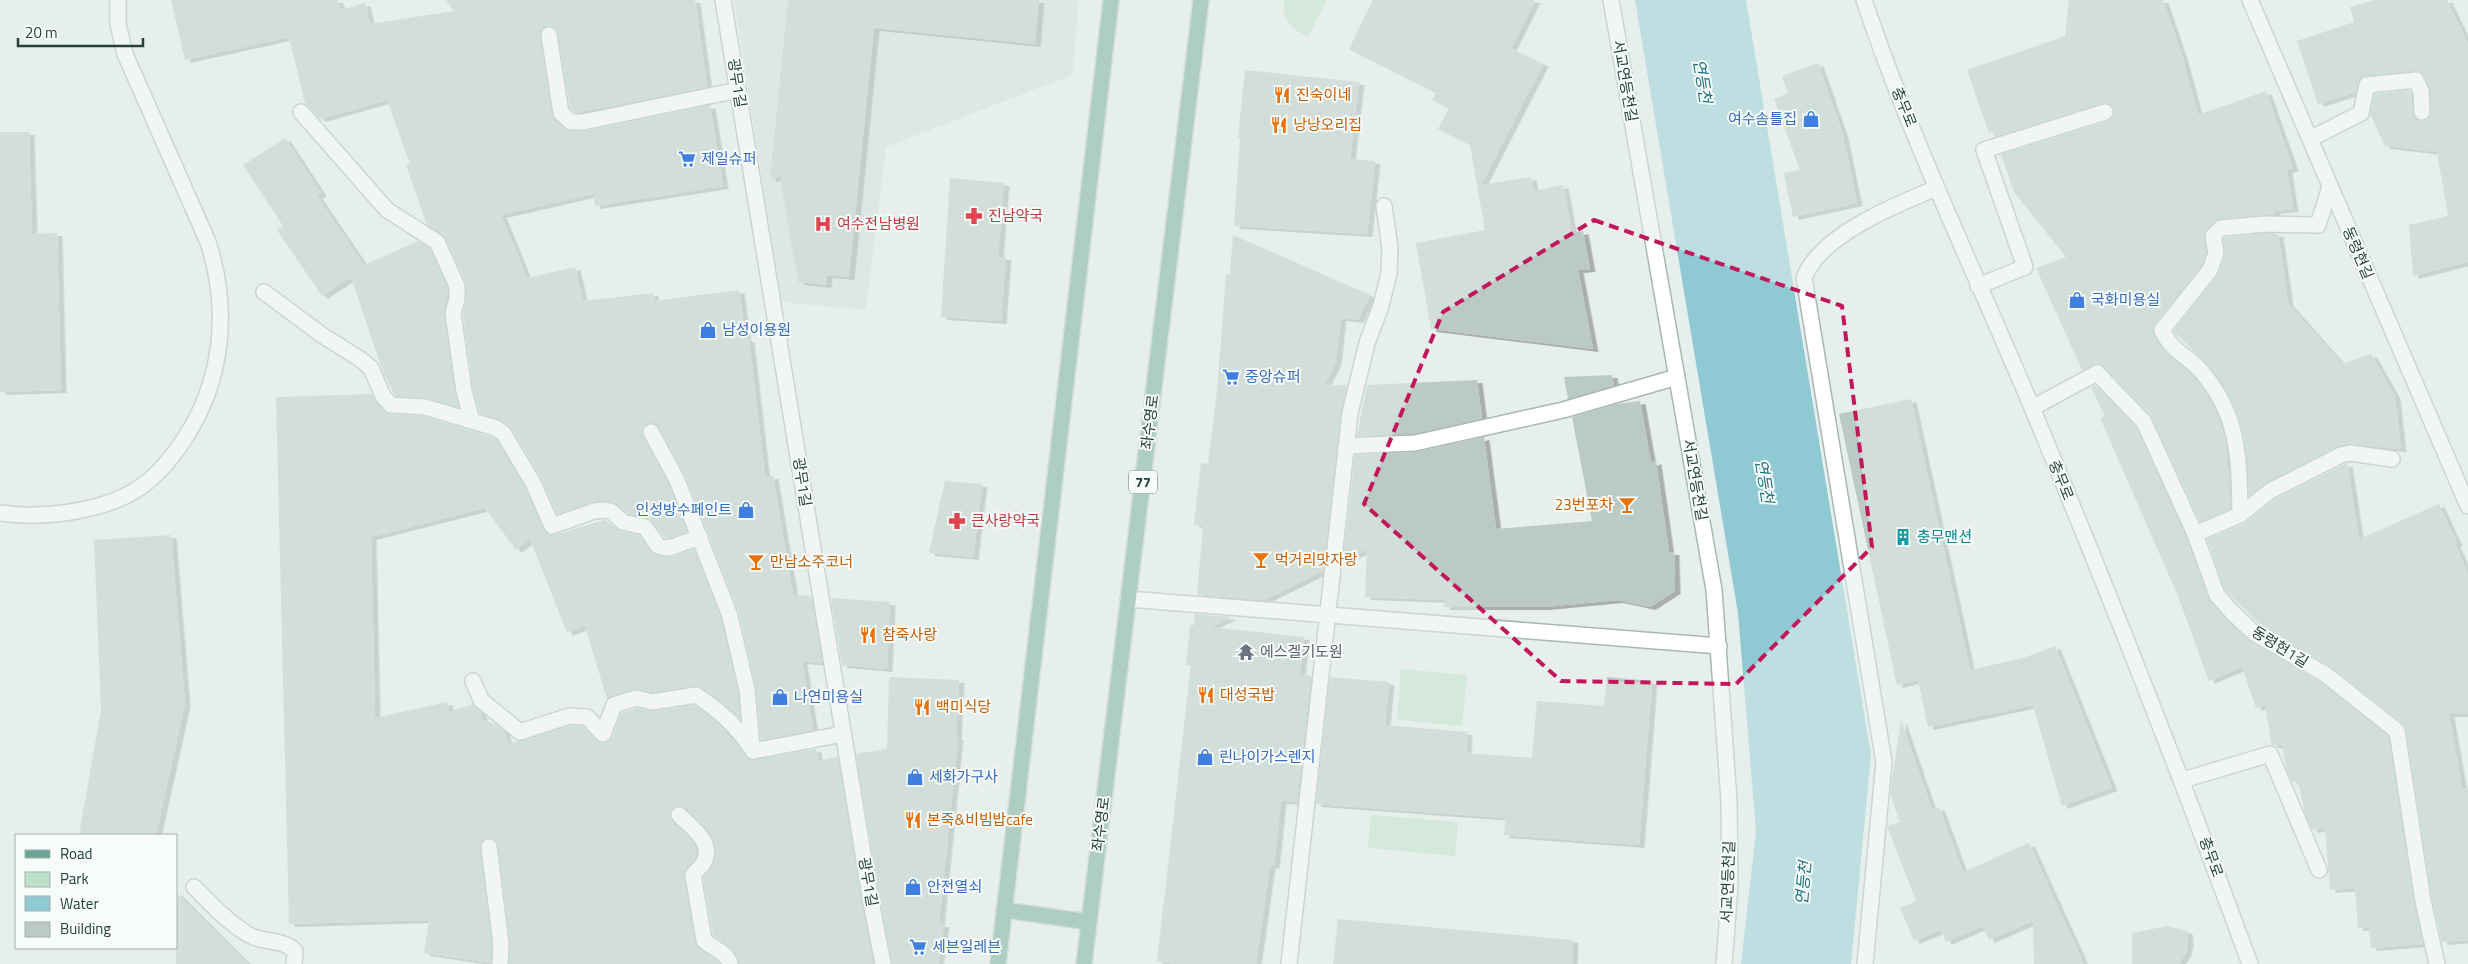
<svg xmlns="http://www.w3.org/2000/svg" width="2468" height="964" viewBox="0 0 2468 964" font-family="'Titillium Web','Noto Sans KR',sans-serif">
	<defs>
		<filter id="shadow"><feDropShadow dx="5.5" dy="3" stdDeviation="0" flood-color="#0004"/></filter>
	</defs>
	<rect width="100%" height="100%" fill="#e6efeb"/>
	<polygon fill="#d4dfda" points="734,0 1079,0 1072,75 886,147 866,310 781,302"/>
	<g fill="#bfe0c8">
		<path d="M 1284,0 L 1327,0 L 1308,36 C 1292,31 1281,17 1284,0 Z"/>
		<polygon points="1401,669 1467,675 1462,726 1397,720"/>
		<polygon points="1371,815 1458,822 1455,856 1368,848"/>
	</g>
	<polygon fill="#8ec9d4" points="1635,0 1746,0 1871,755 1851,964 1741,964 1756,831 1738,613"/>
	<g fill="#bbcac4" filter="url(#shadow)">
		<polygon points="171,0 338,0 340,10 365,3 370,24 454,11 446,0 695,0 707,87 575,113 570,108 557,30 547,26 540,31 540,36 552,114 565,129 585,131 710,105 723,186 595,206 593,194 501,215 527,278 575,267 583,301 653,293 654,301 739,290 746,339 749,339 765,477 773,476 793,595 811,596 822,663 802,661 813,730 761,740 756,688 739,613 686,477 656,424 646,424 642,431 643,436 668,484 687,532 668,538 664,537 648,518 627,513 618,505 608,501 591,502 557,514 541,478 512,429 499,419 480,413 473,389 463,314 466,299 466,282 445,238 427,225 406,165 410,164 387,100 320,119 305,103 289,37 185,60"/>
		<polygon points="788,0 1039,0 1035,44 874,28 849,277 827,275 826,285 798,282 780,177 770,179"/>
		<polygon points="1373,0 1535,0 1511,48 1543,64 1481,185 1531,177 1534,191 1563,185 1572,233 1583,231 1590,269 1578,270 1593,349 1431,329 1416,243 1485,230 1470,145 1438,129 1449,108 1432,100 1436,93 1349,49"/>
		<polygon points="2069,0 2163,0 2183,59 2198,115 2266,91 2293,168 2287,170 2293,209 2274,211 2275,215 2220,219 2214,221 2204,234 2206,252 2202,265 2153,329 2163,349 2189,372 2206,393 2215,409 2226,441 2231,509 2200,522 2151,416 2103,366 2093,365 2082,370 2036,268 2066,257 2014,192 2001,154 2108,121 2114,114 2114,109 2108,103 2102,103 1995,137 1994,131 1989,133 1967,70 2065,36"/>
		<polygon points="2374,0 2447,0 2468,44 2468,262 2413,276 2409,225 2448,216 2437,152 2385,146 2370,114 2375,94 2410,90 2414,117 2418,120 2427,120 2431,112 2430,91 2425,76 2415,71 2366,76 2360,78 2356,92 2318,104 2297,41 2354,22 2350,7"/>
		<polygon points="1818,63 1843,135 1857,203 1793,217 1784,173 1800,170 1774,99 1788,93 1782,76"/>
		<polygon points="1245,70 1359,82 1350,159 1375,161 1367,234 1234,226 1240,138 1238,138"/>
		<polygon points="0,132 29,132 32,234 57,233 61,390 0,392"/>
		<polygon points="285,138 321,193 317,196 364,265 418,241 430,248 448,288 444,314 459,407 427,398 395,396 382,369 351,277 322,296 277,230 283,226 243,165"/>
		<polygon points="950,178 1004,183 998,257 1006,257 1001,321 941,317"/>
		<polygon points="2265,233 2278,234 2288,303 2342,364 2371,354 2395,396 2401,449 2351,444 2339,446 2266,483 2249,496 2244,437 2232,401 2208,365 2173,331 2219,273 2225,256 2223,239 2225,237"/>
		<polygon points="1233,235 1370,295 1358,320 1341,318 1336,362 1324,386 1347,385 1341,412 1323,571 1264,600 1197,595 1203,526 1194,525 1201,463 1208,464 1217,391 1226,274 1230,275"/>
		<polygon points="1612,375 1614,386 1568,399 1564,377"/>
		<polygon points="1477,380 1482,419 1414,434 1357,436 1367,385"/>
		<polygon points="2095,385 2136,427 2186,538 2210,601 2248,640 2320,682 2388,736 2414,902 2423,944 2371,948 2369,927 2358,928 2355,888 2330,890 2325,828 2312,830 2305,813 2298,781 2292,782 2286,768 2282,746 2272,745 2265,705 2256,708 2242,667 2209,681 2178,596 2100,418 2105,416 2091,387"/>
		<polygon points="372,394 376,402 387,414 423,416 492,437 497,440 525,487 547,534 555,535 604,520 620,531 639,535 650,551 656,555 672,557 694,549 721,619 738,691 740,719 710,693 695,686 652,692 634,689 607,699 585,626 567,633 530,539 516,550 485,508 371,537 375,718 447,702 449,712 473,704 480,711 483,720 495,724 504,731 508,744 570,725 583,726 597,741 604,743 612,738 621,713 636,708 653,711 694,705 721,727 750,760 816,749 818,761 838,757 873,964 739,964 732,949 713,935 703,878 711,868 715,858 712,838 701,823 681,806 672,809 670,817 692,841 697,850 695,858 686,869 684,876 695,942 701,950 720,964 509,964 510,943 498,846 496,841 488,838 483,840 480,848 492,944 491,963 424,953 429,920 289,924 276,397"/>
		<polygon points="1911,399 1970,670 2023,658 2055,646 2112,788 2062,806 2033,705 1928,727 1918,680 1897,685 1839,414"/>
		<polygon points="1640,401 1651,463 1656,461 1669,552 1674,552 1675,591 1650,607 1618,600 1544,607 1444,607 1444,600 1365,597 1367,549 1343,561 1355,455 1417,452 1484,437 1496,529 1592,521 1572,417 1617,404"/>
		<polygon points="2347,463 2359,539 2439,504 2457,543 2455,544 2468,574 2468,714 2449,714 2462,788 2468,788 2468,940 2442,942 2432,899 2406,730 2403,724 2331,667 2260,625 2225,590 2207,539 2244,524 2275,499"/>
		<polygon points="945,481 982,484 973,557 929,553"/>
		<polygon points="171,535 185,704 156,835 79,835 101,710 94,540"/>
		<polygon points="831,598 890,602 887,669 842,665"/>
		<polygon points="1195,614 1231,617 1210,627 1304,637 1300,675 1311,676 1297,802 1281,801 1274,866 1270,865 1256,964 1177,964 1157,961 1191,665 1186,665 1190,625 1194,625"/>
		<polygon points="889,677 959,680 956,737 958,737 939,924 944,924 938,964 892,964 879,894 856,754 887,749"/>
		<polygon points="1330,677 1389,682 1385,725 1467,732 1466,753 1532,758 1537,701 1604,706 1607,677 1652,681 1639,845 1504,835 1506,818 1316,804"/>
		<polygon points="1901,720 1932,810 1939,807 1963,872 2029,843 2084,964 2034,964 2033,921 1989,940 1983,926 1946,942 1941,930 1914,941 1900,908 1916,901 1887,826 1900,822 1890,794"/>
		<polygon points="176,892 248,964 176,964"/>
		<polygon points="1338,919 1573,940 1572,964 1333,964"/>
		<polygon points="2167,926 2187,931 2188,943 2186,953 2178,964 2132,964 2132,933"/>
	</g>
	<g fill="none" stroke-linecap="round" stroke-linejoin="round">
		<g stroke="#a8b8b2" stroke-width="18">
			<g id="service">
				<polyline points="549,35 561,113 571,122 583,122 738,90"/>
				<polyline points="301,112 387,210 437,242 457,286 457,299 453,313 464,391 472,421"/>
				<polyline points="2310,139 2361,113 2367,85 2416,80 2421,91 2422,112"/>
				<polyline points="1978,286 2025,267 1984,150 2105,112"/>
				<polyline points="264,292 322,335 360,359 371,368 383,396 391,405 425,407 496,428 504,434 533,483 552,526 594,511 605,510 612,512 623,522 645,527 658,546 669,548 700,537"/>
				<polyline points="2032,408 2097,373 2144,422 2195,534 2217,595 2232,612 2254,633 2325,674 2397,731 2423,901 2437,964"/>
				<polyline points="651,432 677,480 730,616 747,690 752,747"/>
				<polyline points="1346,446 1415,443 1563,410 1677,377"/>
				<polyline points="2240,515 2270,491 2341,455 2350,453 2392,459"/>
				<path d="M 2195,534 L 2240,515 C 2239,459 2240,416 2201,371 C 2187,355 2171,351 2162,330 L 2210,270 L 2216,253 L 2213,236 L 2221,228 L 2265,224 L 2318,225 L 2330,187"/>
				<path d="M 473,681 L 481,700 L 520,732 L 569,716 L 587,717 L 603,734 L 614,705 L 636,698 L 652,702 L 696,695 C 720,711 738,727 753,751 L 843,734"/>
				<polyline points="2183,780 2270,754 2319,870"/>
				<path d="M 679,815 C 691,827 714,842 704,862 C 702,866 696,871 693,875 L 704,940 C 713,950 726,950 730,964"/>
				<polyline points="489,847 501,944 500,964"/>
				<path d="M 194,887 C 211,904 229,924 251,936 C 266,943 283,939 295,951 L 294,964"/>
				<polyline points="1289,964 1350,413 1367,343 1381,306 1389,273 1390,248 1384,206"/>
			</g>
		</g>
		<g stroke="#a8b8b2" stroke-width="18">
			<g id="minor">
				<polyline points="723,0 870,896 883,964"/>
				<polyline points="1611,0 1714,590 1729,801 1730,886 1724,964"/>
				<polyline points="2250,0 2468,506"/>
				<path d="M 0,513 C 41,519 104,512 139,488 C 157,476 171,459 183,441 C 223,382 230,310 208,242 L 125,54 L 118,24 L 118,0"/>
				<polyline points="1128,599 1719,646"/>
				<path d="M 1865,964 L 1884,762 L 1804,278 C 1820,235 1897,204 1937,188"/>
			</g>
		</g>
		<g stroke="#a8b8b2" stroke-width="18">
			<path id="tertiary" d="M 1864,0 C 1911,140 1976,274 2033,410 C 2109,593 2182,778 2250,964"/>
		</g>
		<g stroke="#c2cac8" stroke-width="18">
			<g id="primary">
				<polyline points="1004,910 1089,922"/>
				<polyline points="998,964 1111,0"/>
				<polyline points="1084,964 1201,0"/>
			</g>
		</g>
		<use href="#service" stroke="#fff" stroke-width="15"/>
		<use href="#minor" stroke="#fff" stroke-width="15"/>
		<use href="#tertiary" stroke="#fff" stroke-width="15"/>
		<use href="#primary" stroke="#6aa596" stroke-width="15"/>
	</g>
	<path d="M0 0H2468V964H0ZM 1594,220 L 1842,306 L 1872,547 L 1736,684 L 1561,681 L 1364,504 L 1443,312 Z" fill="#e6efeb" fill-opacity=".55" fill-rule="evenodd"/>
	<path fill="none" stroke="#c2185b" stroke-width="4" stroke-dasharray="10 6" stroke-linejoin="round" d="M 1594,220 L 1842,306 L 1872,547 L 1736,684 L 1561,681 L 1364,504 L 1443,312 Z"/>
	<defs>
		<g id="restaurant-bare" transform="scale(1.35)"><path d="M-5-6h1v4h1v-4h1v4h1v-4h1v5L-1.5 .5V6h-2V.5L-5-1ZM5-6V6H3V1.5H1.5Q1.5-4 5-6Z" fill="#e8710a" stroke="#f7fbf9" stroke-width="2.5" paint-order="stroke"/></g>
		<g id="shop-bare" transform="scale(1.35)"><path d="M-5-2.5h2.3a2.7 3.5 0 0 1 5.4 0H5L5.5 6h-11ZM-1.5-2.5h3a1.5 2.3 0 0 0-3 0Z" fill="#3f7fe0" stroke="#f7fbf9" stroke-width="2.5" paint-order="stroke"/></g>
		<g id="supermarket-bare" transform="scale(1.35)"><path d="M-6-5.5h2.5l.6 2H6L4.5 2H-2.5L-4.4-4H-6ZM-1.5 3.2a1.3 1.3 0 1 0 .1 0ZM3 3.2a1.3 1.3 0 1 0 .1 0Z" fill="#3f7fe0" stroke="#f7fbf9" stroke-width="2.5" paint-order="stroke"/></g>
		<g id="pharmacy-bare" transform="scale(1.35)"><path d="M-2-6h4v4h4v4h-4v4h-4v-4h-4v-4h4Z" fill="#e0444e" stroke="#f7fbf9" stroke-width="2.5" paint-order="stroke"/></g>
		<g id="hospital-bare" transform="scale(1.35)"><path d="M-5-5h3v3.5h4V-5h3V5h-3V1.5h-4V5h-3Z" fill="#e0444e" stroke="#f7fbf9" stroke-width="2.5" paint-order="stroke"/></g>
		<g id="bar-bare" transform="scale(1.35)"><path d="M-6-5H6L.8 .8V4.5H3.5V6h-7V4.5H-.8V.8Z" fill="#e8710a" stroke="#f7fbf9" stroke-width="2.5" paint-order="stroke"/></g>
		<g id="building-bare" transform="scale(1.35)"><path d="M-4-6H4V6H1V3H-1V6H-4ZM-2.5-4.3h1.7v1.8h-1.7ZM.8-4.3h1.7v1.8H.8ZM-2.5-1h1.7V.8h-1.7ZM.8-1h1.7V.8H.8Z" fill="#0f9aa8" stroke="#f7fbf9" stroke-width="2.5" paint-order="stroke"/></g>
		<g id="temple-bare" transform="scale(1.35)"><path d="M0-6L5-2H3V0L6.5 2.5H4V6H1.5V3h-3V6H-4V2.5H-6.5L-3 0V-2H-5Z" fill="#6b7280" stroke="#f7fbf9" stroke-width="2.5" paint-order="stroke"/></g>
	</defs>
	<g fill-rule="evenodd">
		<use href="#restaurant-bare" x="1282" y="95"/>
		<use href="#shop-bare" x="1811" y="119"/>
		<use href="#restaurant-bare" x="1279" y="125"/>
		<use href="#supermarket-bare" x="687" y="159"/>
		<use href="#pharmacy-bare" x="974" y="216"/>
		<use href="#hospital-bare" x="823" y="224"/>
		<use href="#shop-bare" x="2077" y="300"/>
		<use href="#shop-bare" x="708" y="330"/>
		<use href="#supermarket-bare" x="1231" y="377"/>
		<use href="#bar-bare" x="1627" y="505"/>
		<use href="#shop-bare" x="746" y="510"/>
		<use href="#pharmacy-bare" x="957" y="521"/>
		<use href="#building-bare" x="1903" y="537"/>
		<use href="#bar-bare" x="1261" y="560"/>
		<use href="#bar-bare" x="756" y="562"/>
		<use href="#restaurant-bare" x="868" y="635"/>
		<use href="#temple-bare" x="1246" y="652"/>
		<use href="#restaurant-bare" x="1206" y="695"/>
		<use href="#shop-bare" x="780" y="697"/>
		<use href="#restaurant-bare" x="922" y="707"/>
		<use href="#shop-bare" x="1205" y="757"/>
		<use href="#shop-bare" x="915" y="777"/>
		<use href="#restaurant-bare" x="913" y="820"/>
		<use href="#shop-bare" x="913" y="887"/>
		<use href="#supermarket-bare" x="918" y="947"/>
	</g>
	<g text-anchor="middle" stroke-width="4" stroke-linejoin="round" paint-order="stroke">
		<rect fill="#f7fbf9" stroke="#637a73" stroke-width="1" x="1129" y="470.5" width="28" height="23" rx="4"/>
		<g font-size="14" font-weight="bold" fill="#24423a">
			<text x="1143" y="487">77</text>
		</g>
		<g font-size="15" fill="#24423a" stroke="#f7fbf9">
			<text transform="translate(1625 81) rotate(80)" y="5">서교연등천길</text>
			<text transform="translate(737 83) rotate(81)" y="5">광무1길</text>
			<text transform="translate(1904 107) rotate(68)" y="5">충무로</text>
			<text transform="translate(2358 253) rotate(67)" y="5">동령현길</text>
			<text transform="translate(1150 422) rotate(-83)" y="5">좌수영로</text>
			<text transform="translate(1695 480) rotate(80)" y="5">서교연등천길</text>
			<text transform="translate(2061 480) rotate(68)" y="5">충무로</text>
			<text transform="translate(802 482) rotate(81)" y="5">광무1길</text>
			<text transform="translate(2280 647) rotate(32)" y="5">동령현1길</text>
			<text transform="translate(1101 824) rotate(-83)" y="5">좌수영로</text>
			<text transform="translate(2211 857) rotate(70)" y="5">충무로</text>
			<text transform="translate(868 882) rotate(80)" y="5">광무1길</text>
			<text transform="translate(1728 882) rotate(-88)" y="5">서교연등천길</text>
		</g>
		<g font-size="15" fill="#c56008" stroke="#f7fbf9" text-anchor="start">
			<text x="1296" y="100">진숙이네</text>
			<text x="1293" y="130">낭낭오리집</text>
			<text x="1613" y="510" text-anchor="end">23번포차</text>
			<text x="1275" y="565">먹거리맛자랑</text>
			<text x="770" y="567">만남소주코너</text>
			<text x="882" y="640">참죽사랑</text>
			<text x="1220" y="700">대성국밥</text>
			<text x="936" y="712">백미식당</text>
			<text x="927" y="825">본죽&amp;비빔밥cafe</text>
		</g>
		<g font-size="15" fill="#366cbe" stroke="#f7fbf9" text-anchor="start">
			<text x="1797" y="124" text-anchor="end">여수솜틀집</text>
			<text x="701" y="164">제일슈퍼</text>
			<text x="2091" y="305">국화미용실</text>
			<text x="722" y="335">남성이용원</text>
			<text x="1245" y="382">중앙슈퍼</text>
			<text x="732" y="515" text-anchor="end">인성방수페인트</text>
			<text x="794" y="702">나연미용실</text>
			<text x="1219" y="762">린나이가스렌지</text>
			<text x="929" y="782">세화가구사</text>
			<text x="927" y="892">안전열쇠</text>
			<text x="932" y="952">세븐일레븐</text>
		</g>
		<g font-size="15" fill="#be3a42" stroke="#f7fbf9" text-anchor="start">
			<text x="988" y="221">진남약국</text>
			<text x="837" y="229">여수전남병원</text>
			<text x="971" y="526">큰사랑약국</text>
		</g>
		<g font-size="15" fill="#0d838f" stroke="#f7fbf9" text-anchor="start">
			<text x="1917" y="542">충무맨션</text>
		</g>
		<g font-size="15" fill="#5b616d" stroke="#f7fbf9" text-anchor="start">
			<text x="1260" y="657">에스겔기도원</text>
		</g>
		<g font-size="16" font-style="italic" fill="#1c6f80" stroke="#f7fbf9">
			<text transform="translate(1703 81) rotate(81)" y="6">연등천</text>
			<text transform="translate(1765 481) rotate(81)" y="6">연등천</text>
			<text transform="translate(1803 883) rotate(-85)" y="6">연등천</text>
		</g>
	</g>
	<rect x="15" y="834" width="162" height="115" fill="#f7fbf9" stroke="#a3b1ad"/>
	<rect x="25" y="850" width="25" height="8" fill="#6aa596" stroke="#a3b1ad"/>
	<text x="60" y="859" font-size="15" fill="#24423a">Road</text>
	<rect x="25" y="872" width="25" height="15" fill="#bfe0c8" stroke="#a3b1ad"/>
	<text x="60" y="884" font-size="15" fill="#24423a">Park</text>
	<rect x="25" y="896" width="25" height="15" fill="#8ec9d4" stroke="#a3b1ad"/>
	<text x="60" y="909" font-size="15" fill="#24423a">Water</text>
	<rect x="25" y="922" width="25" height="15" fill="#bbcac4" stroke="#a3b1ad"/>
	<text x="60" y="934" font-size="15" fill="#24423a">Building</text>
	<path d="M18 38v8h125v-8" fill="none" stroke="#24423a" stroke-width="2.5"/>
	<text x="25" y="38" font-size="15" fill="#24423a" stroke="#f7fbf9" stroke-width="4" paint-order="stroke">20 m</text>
</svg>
